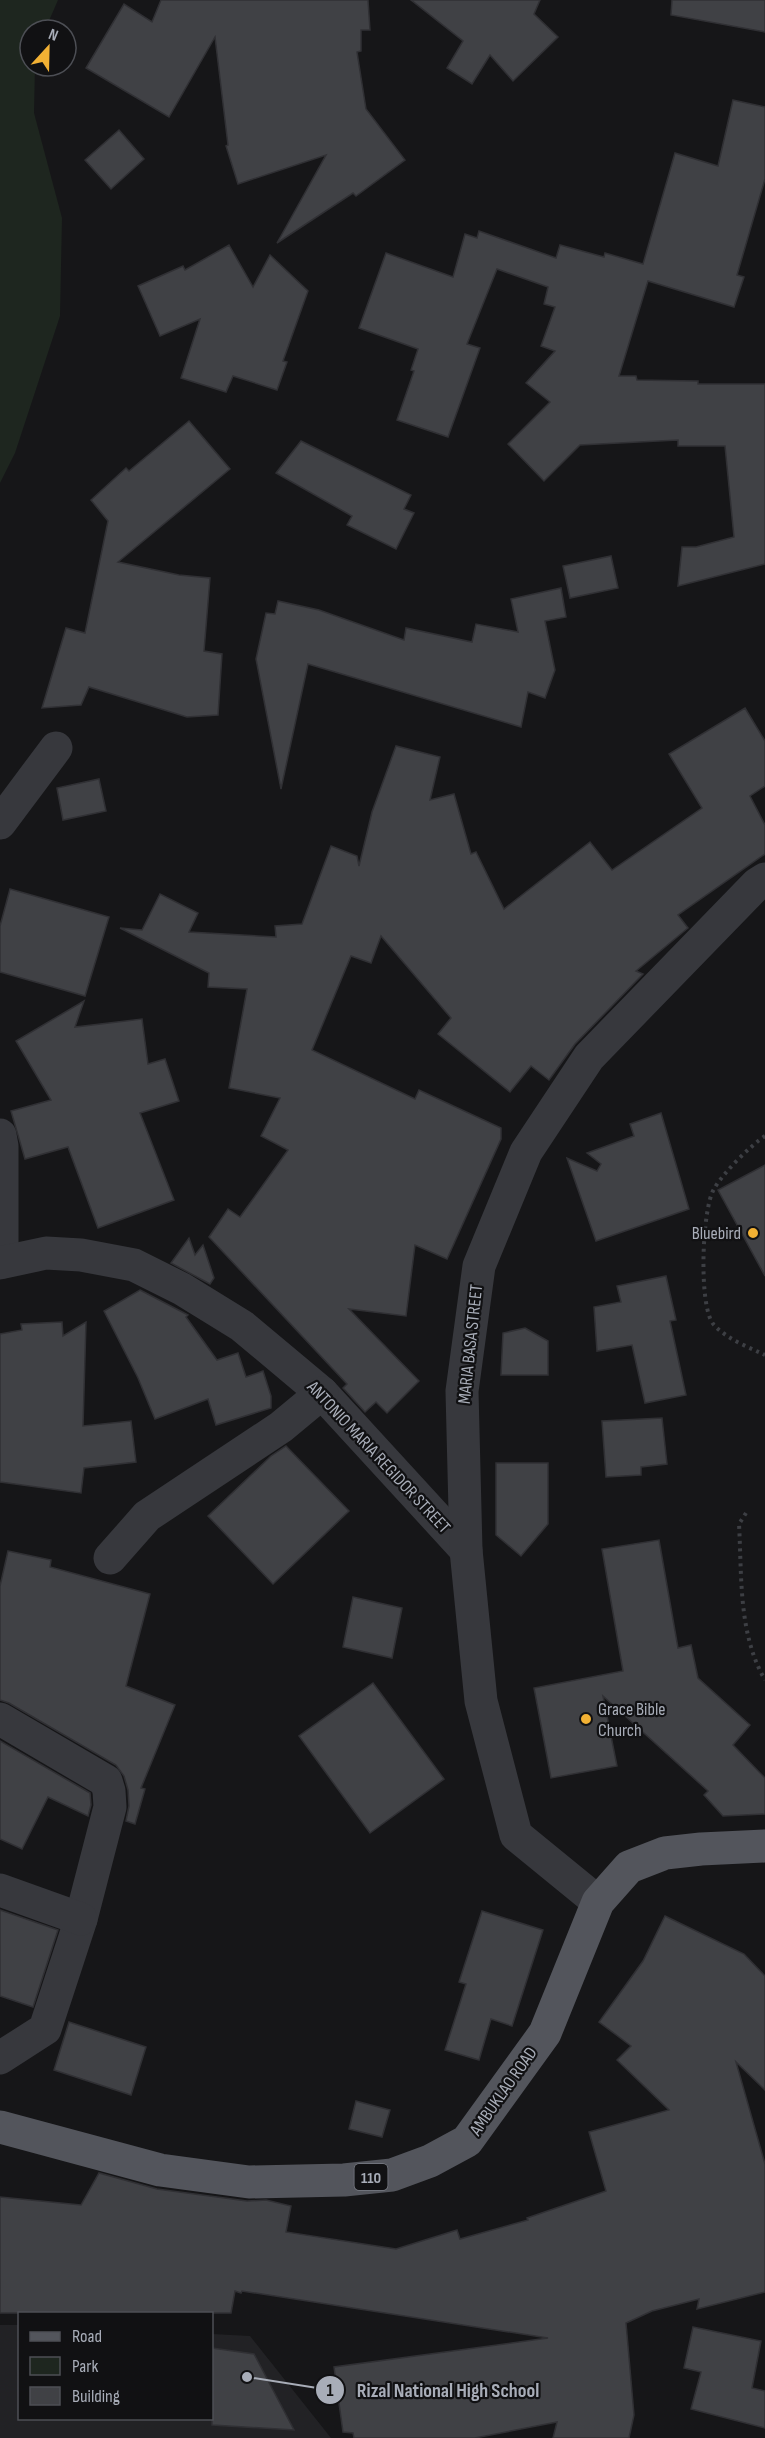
<svg xmlns="http://www.w3.org/2000/svg" width="765" height="2438" viewBox="0 0 765 2438" font-family="'Sofia Sans Condensed',sans-serif">
	<rect width="100%" height="100%" fill="#161618"/>
	<polygon fill="#222225" points="0,2325 19,2325 20,2418 212,2418 212,2334 250,2336 331,2438 0,2438"/>
	<polygon fill="#1e261f" points="0,0 58,0 45,30 30,30 30,66 35,66 34,113 62,218 60,316 15,453 0,483"/>
	<g fill="#404145" stroke="#303034" stroke-width="1.5">
		<polygon points="161,0 368,0 370,30 361,30 361,51 357,52 366,109 405,160 356,196 353,193 277,243 326,155 238,184 226,146 228,145 215,37 169,117 86,68 124,4 152,22"/>
		<polygon points="411,0 540,0 534,14 558,37 513,81 490,55 472,84 447,68 463,41"/>
		<polygon points="672,0 765,0 765,32 671,15"/>
		<polygon points="733,100 765,107 765,179 737,275 744,277 734,307 648,281 619,376 636,376 637,380 698,381 698,384 765,384 765,564 678,586 682,547 696,547 734,537 725,446 678,446 678,440 580,445 544,481 508,444 550,402 526,383 555,351 541,346 555,307 544,304 548,287 497,269 467,344 480,348 448,437 397,420 414,371 411,370 418,349 359,328 386,253 453,277 465,234 477,238 479,231 556,258 560,245 604,257 605,253 643,264 675,153 718,166"/>
		<polygon points="119,130 144,159 111,189 85,160"/>
		<polygon points="229,245 253,287 270,255 308,291 283,361 287,362 277,390 233,376 226,392 181,378 200,319 160,336 138,286 183,266 185,270"/>
		<polygon points="189,421 230,469 118,562 179,575 210,578 204,651 222,654 218,715 187,717 89,687 81,705 42,708 66,628 85,633 108,521 91,500 126,468 129,471"/>
		<polygon points="301,441 411,495 404,509 414,513 396,549 347,525 352,516 276,473"/>
		<polygon points="611,556 618,588 570,598 563,566"/>
		<polygon points="561,588 566,617 545,621 555,670 545,698 528,692 521,727 308,664 281,789 256,659 266,613 275,614 278,601 319,610 404,640 406,628 472,642 476,624 518,632 511,599"/>
		<polygon points="745,708 765,741 765,786 750,796 765,825 765,854 678,915 688,928 636,971 643,974 575,1044 549,1080 531,1066 510,1092 438,1034 451,1018 381,936 371,963 351,956 312,1050 415,1099 419,1090 501,1128 501,1139 447,1259 415,1245 406,1316 349,1309 419,1381 387,1413 376,1402 365,1412 343,1388 347,1384 209,1237 228,1209 240,1217 288,1150 261,1136 280,1098 229,1088 247,989 208,987 209,973 120,928 142,930 160,894 198,913 189,932 276,937 275,926 302,924 331,846 357,856 359,866 372,812 396,746 440,757 430,800 454,794 471,854 476,852 504,909 590,842 612,870 702,808 669,754"/>
		<polygon points="99,779 106,811 63,820 57,788"/>
		<polygon points="10,889 109,917 85,996 0,972 0,926"/>
		<polygon points="84,1001 75,1027 142,1019 148,1064 165,1059 179,1101 140,1113 174,1200 98,1228 68,1147 25,1159 11,1111 51,1100 16,1041"/>
		<polygon points="661,1113 689,1209 596,1241 567,1158 597,1171 601,1164 587,1153 634,1136 630,1124"/>
		<polygon points="765,1165 765,1276 718,1190"/>
		<polygon points="189,1238 195,1255 203,1245 214,1278 210,1284 171,1263"/>
		<polygon points="666,1276 676,1320 670,1321 686,1395 645,1403 632,1345 597,1351 594,1307 621,1302 617,1286"/>
		<polygon points="140,1290 188,1315 186,1317 217,1360 238,1353 246,1377 263,1371 271,1396 271,1408 216,1425 208,1399 155,1419 138,1378 104,1311"/>
		<polygon points="62,1322 63,1336 86,1322 83,1426 131,1421 136,1462 84,1468 81,1493 0,1482 0,1334 22,1330 21,1324"/>
		<polygon points="525,1328 548,1341 548,1375 501,1375 503,1333"/>
		<polygon points="662,1418 667,1464 641,1467 641,1475 606,1477 602,1421"/>
		<polygon points="286,1446 349,1511 273,1584 208,1516 271,1456"/>
		<polygon points="496,1463 548,1463 548,1524 521,1556 496,1535"/>
		<polygon points="659,1540 678,1648 691,1645 698,1678 750,1725 733,1745 765,1778 765,1814 723,1816 704,1795 708,1791 603,1696 617,1766 551,1778 534,1688 623,1671 602,1549"/>
		<polygon points="8,1551 51,1560 50,1567 150,1594 126,1686 175,1705 141,1788 145,1789 135,1824 126,1821 129,1806 128,1790 124,1776 116,1765 9,1703 0,1700 0,1586"/>
		<polygon points="353,1597 402,1608 392,1658 343,1647"/>
		<polygon points="373,1683 444,1779 370,1833 299,1736"/>
		<polygon points="0,1741 90,1793 91,1805 88,1816 48,1797 22,1849 0,1839"/>
		<polygon points="0,1910 58,1930 33,2007 0,1996"/>
		<polygon points="482,1911 543,1930 512,2026 491,2019 479,2060 445,2050 466,1984 459,1982"/>
		<polygon points="665,1916 744,1954 765,1976 765,2090 736,2062 765,2164 765,2292 697,2309 699,2299 652,2311 626,2323 634,2415 629,2438 553,2438 557,2422 475,2438 354,2438 353,2433 343,2432 334,2367 548,2338 242,2291 241,2293 235,2291 231,2313 0,2313 0,2197 81,2205 99,2173 157,2189 247,2201 266,2200 291,2206 286,2232 396,2249 457,2230 460,2239 528,2220 527,2218 606,2191 589,2132 669,2110 617,2060 631,2046 599,2022 643,1961"/>
		<polygon points="69,2022 146,2047 131,2095 54,2070"/>
		<polygon points="356,2101 390,2110 382,2137 349,2129"/>
		<polygon points="693,2327 761,2341 752,2388 765,2391 765,2428 691,2409 701,2372 684,2368"/>
		<polygon points="212,2348 254,2354 294,2430 212,2425"/>
	</g>
	<g fill="none" stroke-linecap="round" stroke-linejoin="round">
		<g stroke="#3d3f44" stroke-width="4" stroke-dasharray="3 4.5" stroke-linecap="butt">
			<path d="M 765,1136 C 750,1146 723,1173 714,1189 C 702,1208 698,1308 714,1325 C 727,1339 748,1347 765,1355"/>
			<path d="M 746,1513 L 739,1524 C 742,1577 738,1633 765,1680"/>
		</g>
		<g stroke="#37383d" stroke-width="33">
			<polyline points="0,823 56,748"/>
			<polyline points="0,1135 2,1146 2,1262"/>
			<polyline points="0,1263 46,1253 81,1255 134,1265 182,1289 242,1326 322,1393 466,1550"/>
			<polyline points="110,1558 147,1516 281,1427 322,1393"/>
			<polyline points="0,1719 106,1781 109,1791 110,1807 81,1919 45,2029 0,2058"/>
			<polyline points="0,1890 81,1919"/>
			<polyline points="598,1902 516,1835 481,1701 466,1550 462,1391 479,1266 526,1152 589,1057 757,884 765,879"/>
		</g>
		<polyline stroke="#53555c" stroke-width="33" points="0,2127 160,2170 249,2182 344,2180 392,2175 430,2161 467,2141 545,2033 598,1902 629,1867 665,1853 701,1849 765,1846"/>
	</g>
	<g fill="#f2b134" stroke="#111113" stroke-width="2">
		<circle cx="753" cy="1233" r="6"/>
		<circle cx="586" cy="1719" r="6"/>
	</g>
	<g text-anchor="middle" stroke-width="4.5" stroke-linejoin="round" paint-order="stroke">
		<rect fill="#111113" stroke="#7b7e86" stroke-width="1.5" x="354.5" y="2164" width="33" height="26" rx="4.5"/>
		<g font-size="16" font-weight="bold" fill="#a8adb8">
			<text x="371" y="2183">110</text>
		</g>
		<g font-size="18" fill="#a8adb8" stroke="#111113" text-anchor="end">
			<text x="741" y="1239">Bluebird</text>
			<text x="598" y="1715" text-anchor="start">Grace Bible<tspan x="598" dy="21">Church</tspan></text>
		</g>
		<g font-size="18" fill="#a8adb8" stroke="#111113">
			<text transform="translate(470 1344) rotate(-84)" y="6">MARIA BASA STREET</text>
			<text transform="translate(379 1457) rotate(47)" y="6">ANTONIO MARIA REGIDOR STREET</text>
			<text transform="translate(503 2091) rotate(-55)" y="6">AMBUKLAO ROAD</text>
		</g>
	</g>
	<path fill="none" stroke="#a8adb8" stroke-width="2" d="M247 2377L330 2390"/>
	<g fill="#a8adb8" stroke="#111113" stroke-width="2">
		<circle cx="247" cy="2377" r="6"/>
		<circle cx="330" cy="2390" r="15"/>
	</g>
	<g font-size="18" text-anchor="middle" font-weight="bold" fill="#111">
		<text x="330" y="2396">1</text>
	</g>
	<g font-size="20" text-anchor="middle" font-weight="bold" fill="#a8adb8" stroke="#111113" stroke-width="4.5" stroke-linejoin="round" paint-order="stroke">
		<text x="448" y="2397">Rizal National High School</text>
	</g>
	<rect x="18" y="2312" width="195" height="108" fill="#111113" stroke="#4d4f55" stroke-width="1.5"/>
	<rect x="30" y="2332" width="30" height="9" fill="#53555c" stroke="#4d4f55" stroke-width="1.5"/>
	<text x="72" y="2342" font-size="18" fill="#a8adb8">Road</text>
	<rect x="30" y="2357" width="30" height="18" fill="#1e261f" stroke="#4d4f55" stroke-width="1.5"/>
	<text x="72" y="2372" font-size="18" fill="#a8adb8">Park</text>
	<rect x="30" y="2387" width="30" height="18" fill="#404145" stroke="#4d4f55" stroke-width="1.5"/>
	<text x="72" y="2402" font-size="18" fill="#a8adb8">Building</text>
	<g transform="translate(48 48) rotate(22)"><circle r="28" fill="#111113" stroke="#4d4f55" stroke-width="1.5"/>
	<path d="M0-4.5L10 22L0 15L-10 22Z" fill="#f2b134"/>
	<text y="-9" font-size="16" font-weight="bold" text-anchor="middle" fill="#a8adb8">N</text>
	</g>
</svg>
